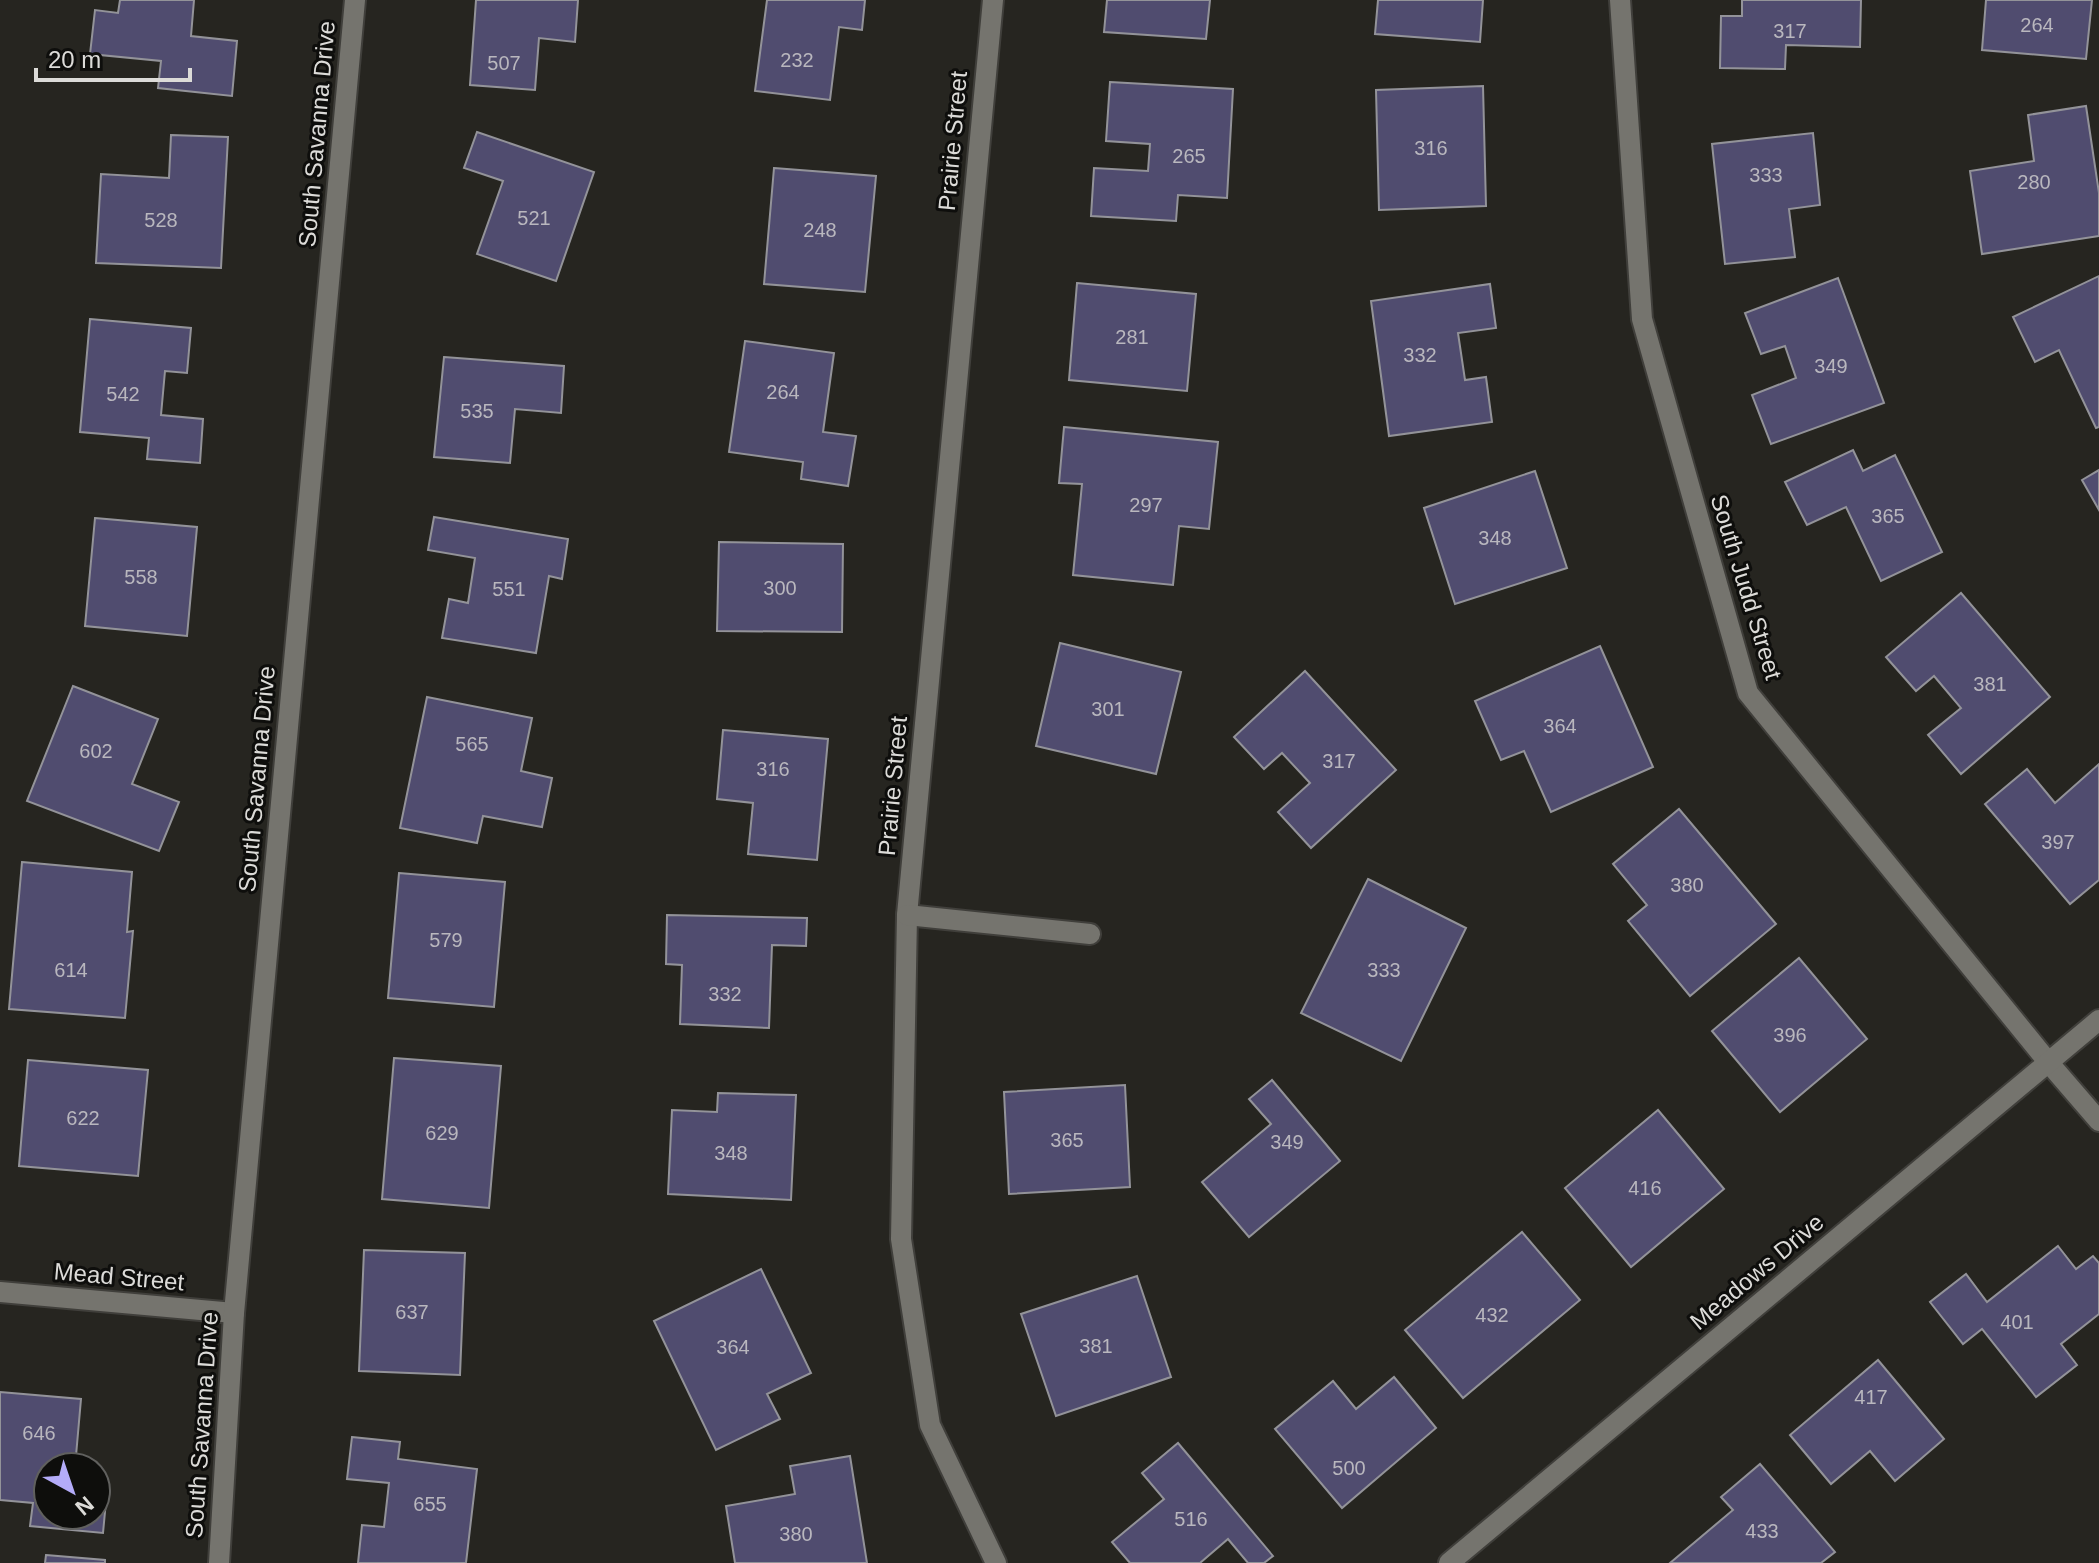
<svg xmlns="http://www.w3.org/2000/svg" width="2099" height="1563" viewBox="0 0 2099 1563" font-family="Helvetica,sans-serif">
	<rect width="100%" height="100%" fill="#262520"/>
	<g fill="#504c6f" stroke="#939399" stroke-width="2">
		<polygon points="120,0 194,0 191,36 237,41 232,96 158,88 161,61 90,54 95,10 118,13"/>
		<polygon points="476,0 578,0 575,42 539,38 535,90 470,85"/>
		<polygon points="767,0 865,0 862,30 839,27 830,100 755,91"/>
		<polygon points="1107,0 1210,0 1206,39 1104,32"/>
		<polygon points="1378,0 1483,0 1480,42 1375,34"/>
		<polygon points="1742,0 1861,0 1860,47 1786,45 1785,69 1720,68 1721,16 1742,16"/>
		<polygon points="1986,0 2092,0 2086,59 1982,50"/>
		<polygon points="1110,82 1233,89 1227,198 1178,195 1176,221 1091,216 1094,168 1148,171 1150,144 1106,141"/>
		<polygon points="1483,86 1486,206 1379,210 1376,90"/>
		<polygon points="2086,106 2099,193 2099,236 1982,254 1970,171 2034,161 2028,115"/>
		<polygon points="477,132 594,172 556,281 477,254 503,181 464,168"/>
		<polygon points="1813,133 1820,205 1789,209 1795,257 1725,264 1712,144"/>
		<polygon points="171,135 228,137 221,268 96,263 101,174 169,178"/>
		<polygon points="774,168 876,176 865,292 764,284"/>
		<polygon points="2099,276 2099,427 2096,428 2059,350 2035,362 2013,317"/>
		<polygon points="1838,278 1884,403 1771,444 1752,395 1796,378 1785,346 1761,354 1745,313"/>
		<polygon points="1077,283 1196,294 1187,391 1069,380"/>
		<polygon points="1490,284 1496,328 1458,333 1465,380 1486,377 1492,422 1389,436 1371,301"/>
		<polygon points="90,319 191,328 187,373 165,371 161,415 203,419 200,463 147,459 149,438 80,432"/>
		<polygon points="745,341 834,353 823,432 856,436 848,486 801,479 803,462 729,452"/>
		<polygon points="444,357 564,366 561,413 515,409 510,463 434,457"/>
		<polygon points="1064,427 1218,442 1209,529 1179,526 1173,585 1073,575 1082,484 1059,483"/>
		<polygon points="1853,450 1863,471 1895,455 1942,552 1881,581 1846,507 1807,525 1785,482"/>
		<polygon points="2099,470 2099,510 2082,480"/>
		<polygon points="1535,471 1567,568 1455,604 1424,508"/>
		<polygon points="434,517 568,539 562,579 549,576 536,653 442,638 449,599 468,603 475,558 428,550"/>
		<polygon points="95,518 197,527 187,636 85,626"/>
		<polygon points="719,542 843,544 842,632 717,631"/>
		<polygon points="1961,593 2050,697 1961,774 1928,735 1961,708 1934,676 1916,691 1886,657"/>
		<polygon points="1060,643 1181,672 1156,774 1036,746"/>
		<polygon points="1600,646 1653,767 1551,812 1524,751 1501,760 1475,701"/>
		<polygon points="1305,671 1396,770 1311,848 1278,812 1310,783 1282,753 1264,769 1234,737"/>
		<polygon points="73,686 158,719 132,784 179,802 159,851 27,801"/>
		<polygon points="427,697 532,718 521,771 552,778 542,827 483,816 477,843 400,828"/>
		<polygon points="723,730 828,739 817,860 748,854 753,803 717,799"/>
		<polygon points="2099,764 2099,880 2070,904 1985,804 2027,769 2055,803"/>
		<polygon points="1679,809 1776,924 1690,996 1628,921 1647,905 1613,864"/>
		<polygon points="22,862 132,872 127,932 133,931 125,1018 9,1009"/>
		<polygon points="399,873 505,882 494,1007 388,998"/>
		<polygon points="1368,879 1466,928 1401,1061 1301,1013"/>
		<polygon points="667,915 807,918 806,946 772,945 769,1028 680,1024 682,965 666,964"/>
		<polygon points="1799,958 1867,1039 1780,1112 1712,1031"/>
		<polygon points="394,1058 501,1066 489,1208 382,1199"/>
		<polygon points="28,1060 148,1070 138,1176 19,1166"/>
		<polygon points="1272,1080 1340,1161 1249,1237 1202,1182 1271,1124 1249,1099"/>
		<polygon points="1125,1085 1130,1187 1009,1194 1004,1092"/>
		<polygon points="718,1093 796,1095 791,1200 668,1194 672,1110 717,1112"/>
		<polygon points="1658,1110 1724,1189 1631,1267 1565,1188"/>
		<polygon points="1522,1232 1580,1300 1463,1398 1405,1330"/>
		<polygon points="2058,1246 2076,1269 2093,1256 2099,1263 2099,1314 2061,1344 2077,1365 2036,1397 1982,1329 1963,1344 1930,1302 1966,1274 1987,1302"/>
		<polygon points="364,1250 465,1253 460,1375 359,1371"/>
		<polygon points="761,1269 811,1373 767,1394 780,1419 716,1450 654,1321"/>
		<polygon points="1137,1276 1171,1377 1056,1416 1021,1314"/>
		<polygon points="1878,1360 1944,1439 1895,1481 1870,1451 1831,1484 1790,1435"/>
		<polygon points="1394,1377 1436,1428 1342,1508 1275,1429 1333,1381 1356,1409"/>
		<polygon points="0,1392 81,1399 75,1467 48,1467 48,1515 96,1515 96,1479 108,1480 103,1533 30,1526 33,1503 0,1500"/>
		<polygon points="352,1437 400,1442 398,1459 477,1469 466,1563 358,1563 362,1525 384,1527 389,1483 347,1479"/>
		<polygon points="1178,1443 1273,1556 1264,1563 1248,1563 1228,1539 1200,1563 1130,1563 1112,1542 1164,1499 1142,1473"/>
		<polygon points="850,1456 867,1563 735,1563 726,1506 795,1494 790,1466"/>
		<polygon points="1760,1464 1835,1552 1821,1563 1670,1563 1733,1510 1721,1497"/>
		<polygon points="46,1555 105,1560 105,1563 45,1563"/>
	</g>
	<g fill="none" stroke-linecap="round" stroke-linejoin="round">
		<g stroke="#403f3b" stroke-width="24">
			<g id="street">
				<polyline points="993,0 907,915 901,1239 930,1425 996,1563"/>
				<polyline points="1620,0 1642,319 1748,693 2049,1063 2099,1121"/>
				<polyline points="907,915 1090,934"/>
				<polyline points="0,1292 234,1313"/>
				<polyline points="219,1563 234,1313 355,0"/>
				<polyline points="1449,1563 2099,1020"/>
			</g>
		</g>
		<use href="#street" stroke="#75746e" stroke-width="20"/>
	</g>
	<g text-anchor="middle" stroke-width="6" stroke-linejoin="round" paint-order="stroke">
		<g font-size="20" fill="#b9b7be">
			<text x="2037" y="32">264</text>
			<text x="1790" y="38">317</text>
			<text x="797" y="67">232</text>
			<text x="504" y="70">507</text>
			<text x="1431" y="155">316</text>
			<text x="1189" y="163">265</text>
			<text x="1766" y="182">333</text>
			<text x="2034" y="189">280</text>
			<text x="534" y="225">521</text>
			<text x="161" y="227">528</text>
			<text x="820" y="237">248</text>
			<text x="1132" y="344">281</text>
			<text x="1420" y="362">332</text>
			<text x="1831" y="373">349</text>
			<text x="783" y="399">264</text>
			<text x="123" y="401">542</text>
			<text x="477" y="418">535</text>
			<text x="1146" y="512">297</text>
			<text x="1888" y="523">365</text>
			<text x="1495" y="545">348</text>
			<text x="141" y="584">558</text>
			<text x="780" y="595">300</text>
			<text x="509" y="596">551</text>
			<text x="1990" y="691">381</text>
			<text x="1108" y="716">301</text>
			<text x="1560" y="733">364</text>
			<text x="472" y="751">565</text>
			<text x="96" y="758">602</text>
			<text x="1339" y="768">317</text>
			<text x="773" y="776">316</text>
			<text x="2058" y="849">397</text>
			<text x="1687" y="892">380</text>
			<text x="446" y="947">579</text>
			<text x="71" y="977">614</text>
			<text x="1384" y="977">333</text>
			<text x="725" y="1001">332</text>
			<text x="1790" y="1042">396</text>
			<text x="83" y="1125">622</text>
			<text x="442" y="1140">629</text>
			<text x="1067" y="1147">365</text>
			<text x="1287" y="1149">349</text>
			<text x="731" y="1160">348</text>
			<text x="1645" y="1195">416</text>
			<text x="412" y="1319">637</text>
			<text x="1492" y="1322">432</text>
			<text x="2017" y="1329">401</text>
			<text x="1096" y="1353">381</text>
			<text x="733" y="1354">364</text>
			<text x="1871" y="1404">417</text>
			<text x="39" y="1440">646</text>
			<text x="1349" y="1475">500</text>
			<text x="430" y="1511">655</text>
			<text x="1191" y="1526">516</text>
			<text x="1762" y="1538">433</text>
			<text x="796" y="1541">380</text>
		</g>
		<g font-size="24" fill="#dcdbd8" stroke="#0e0e0c">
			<text transform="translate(317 134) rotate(-85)" y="8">South Savanna Drive</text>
			<text transform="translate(953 141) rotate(-85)" y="8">Prairie Street</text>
			<text transform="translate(1746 587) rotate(73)" y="8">South Judd Street</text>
			<text transform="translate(257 779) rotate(-85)" y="8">South Savanna Drive</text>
			<text transform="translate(893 786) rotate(-85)" y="8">Prairie Street</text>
			<text transform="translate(1757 1272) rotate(-40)" y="8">Meadows Drive</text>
			<text transform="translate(119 1277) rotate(5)" y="8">Mead Street</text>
			<text transform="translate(202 1425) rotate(-86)" y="8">South Savanna Drive</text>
		</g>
	</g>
	<g transform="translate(72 1491) rotate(140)"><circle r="38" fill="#0e0e0c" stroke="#60605e" stroke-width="2"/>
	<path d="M0-6L14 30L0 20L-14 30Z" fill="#b4acf9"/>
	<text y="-12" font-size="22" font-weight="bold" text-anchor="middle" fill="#dcdbd8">N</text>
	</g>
	<path d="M36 68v12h154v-12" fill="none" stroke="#dcdbd8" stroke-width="4"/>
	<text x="48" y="68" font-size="24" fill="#dcdbd8" stroke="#0e0e0c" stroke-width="6" paint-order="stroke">20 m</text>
</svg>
